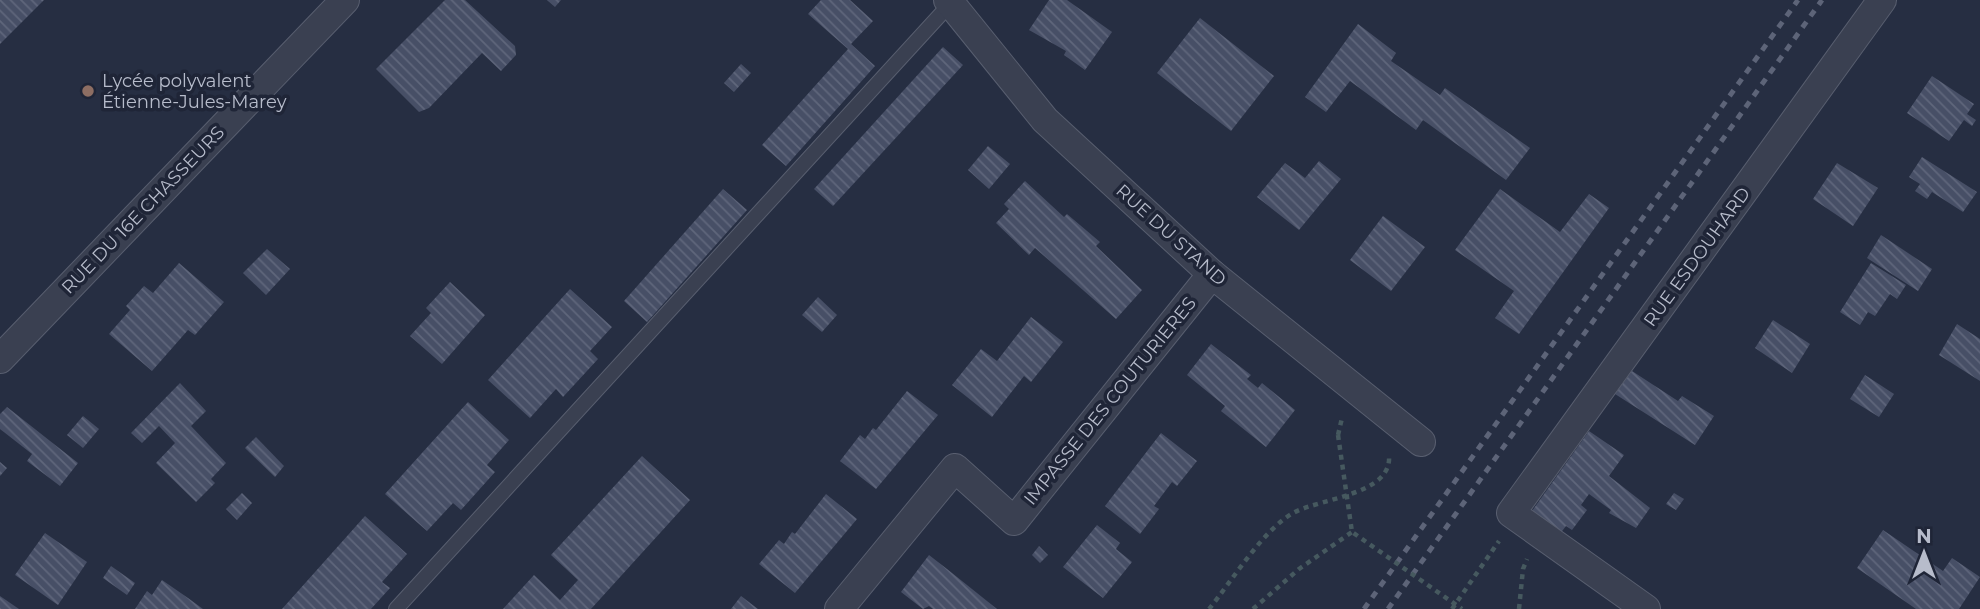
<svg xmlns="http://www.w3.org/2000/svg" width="1980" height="609" viewBox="0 0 1980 609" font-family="Montserrat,sans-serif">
	<defs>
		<pattern id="building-back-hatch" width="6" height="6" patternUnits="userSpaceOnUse" patternTransform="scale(1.75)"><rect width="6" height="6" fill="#474f66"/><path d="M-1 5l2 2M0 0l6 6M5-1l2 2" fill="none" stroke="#5f667b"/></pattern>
	</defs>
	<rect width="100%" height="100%" fill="#262e42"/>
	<g fill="url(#building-back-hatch)">
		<polygon points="0,0 44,0 0,44"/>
		<polygon points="445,0 465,0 515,46 516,55 501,71 482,53 429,108 419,112 376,69"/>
		<polygon points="547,0 561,0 555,7"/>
		<polygon points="821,0 850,0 873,21 851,44 875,66 786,166 762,145 848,49 808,14"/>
		<polygon points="1049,0 1067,0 1112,32 1085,70 1064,55 1066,51 1029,30"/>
		<polygon points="1200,18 1274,76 1231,131 1157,73"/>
		<polygon points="1358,24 1396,53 1391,61 1440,95 1445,88 1530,148 1506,180 1423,120 1416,130 1350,81 1326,112 1305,97"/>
		<polygon points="943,47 963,65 833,206 814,189"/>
		<polygon points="741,64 751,73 734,92 724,83"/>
		<polygon points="1932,76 1974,104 1967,114 1976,120 1972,126 1964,120 1949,141 1907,113"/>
		<polygon points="988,146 1010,164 989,189 968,170"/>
		<polygon points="1922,157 1977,192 1963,212 1932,192 1927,199 1915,191 1920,184 1909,177"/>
		<polygon points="1319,161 1341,179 1299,230 1257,197 1285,163 1305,178"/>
		<polygon points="1837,163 1878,188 1853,226 1813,199"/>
		<polygon points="1025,181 1064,217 1067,214 1100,242 1096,246 1142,290 1116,319 1035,248 1029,255 996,223 1009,209 1004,204"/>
		<polygon points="723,189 747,210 647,322 624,301"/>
		<polygon points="1500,189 1560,232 1589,194 1609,208 1519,334 1495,318 1514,291 1455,250"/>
		<polygon points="1383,216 1425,247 1391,291 1350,260"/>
		<polygon points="1881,235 1932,269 1918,291 1867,258"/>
		<polygon points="267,249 290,269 266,295 243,273"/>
		<polygon points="179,263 224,302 195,335 188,330 152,371 109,334 130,310 126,306 144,286 153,293"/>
		<polygon points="1871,263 1906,285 1897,299 1890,294 1875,316 1868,312 1860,325 1840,312"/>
		<polygon points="450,282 485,315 442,364 410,336 431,313 426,308"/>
		<polygon points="570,289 612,327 590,351 598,359 563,397 556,389 530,418 488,380"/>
		<polygon points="818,297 837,315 822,332 802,315"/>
		<polygon points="1031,317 1063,342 1031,382 1024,376 992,417 952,385 981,349 997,361"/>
		<polygon points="1773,320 1810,344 1792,373 1755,348"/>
		<polygon points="1957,324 1980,339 1980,381 1939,355"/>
		<polygon points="1211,344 1251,375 1247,379 1258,388 1262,383 1295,410 1266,447 1221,411 1225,406 1187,375"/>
		<polygon points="1632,371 1678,401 1682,396 1714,416 1695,445 1615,394"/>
		<polygon points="1865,375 1894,394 1879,417 1850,399"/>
		<polygon points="180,383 206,411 191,426 226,463 211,479 215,483 196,502 156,463 175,443 159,426 142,443 131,433"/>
		<polygon points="907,391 938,415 876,489 840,461 860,435 865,439 873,428 876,430"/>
		<polygon points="468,402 509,440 487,465 495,472 461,510 453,503 427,531 385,494"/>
		<polygon points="7,407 78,463 60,486 27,461 32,454 0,429 0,414"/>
		<polygon points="83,416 99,429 83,448 67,435"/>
		<polygon points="1589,431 1624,455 1609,476 1650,508 1636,528 1609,513 1611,510 1589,494 1581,505 1587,510 1572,530 1566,526 1556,539 1527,518"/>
		<polygon points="1161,433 1197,461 1177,486 1172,482 1154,506 1159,509 1140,534 1105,506"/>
		<polygon points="256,437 284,466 275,477 245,448"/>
		<polygon points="642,456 690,500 591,609 503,609 534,575 560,600 578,580 551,555"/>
		<polygon points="0,462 7,468 0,476"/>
		<polygon points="242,493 252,503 237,520 226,509"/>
		<polygon points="1674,493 1684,499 1676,510 1666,504"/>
		<polygon points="826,494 857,519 795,593 759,564 779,540 784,544 792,532 795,534"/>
		<polygon points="365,516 407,554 382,582 390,588 371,609 282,609"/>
		<polygon points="1097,525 1120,543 1116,549 1132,562 1103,598 1063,567"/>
		<polygon points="1883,530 1943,571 1952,558 1980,577 1959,609 1916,609 1857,568"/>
		<polygon points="45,533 87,562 58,605 15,575"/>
		<polygon points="1039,546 1048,555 1040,563 1032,555"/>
		<polygon points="929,555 947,569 997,609 933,609 929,606 923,609 901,592"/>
		<polygon points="111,566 135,583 127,595 103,578"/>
		<polygon points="162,580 188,598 203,609 135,609 147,591 152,595"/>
		<polygon points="0,596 19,609 0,609"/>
		<polygon points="741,596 758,609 731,609"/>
	</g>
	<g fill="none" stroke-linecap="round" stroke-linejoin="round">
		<g stroke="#585e6f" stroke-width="16">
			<polyline id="service" points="396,609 951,3"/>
		</g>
		<g stroke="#585e6f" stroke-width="30">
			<g id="minor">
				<polyline points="948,0 1045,120 1212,274 1421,442"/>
				<polyline points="0,359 345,0"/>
				<polyline points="839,609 955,468 1014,521 1212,274"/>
				<polyline points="1646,609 1511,513 1882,0"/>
			</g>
		</g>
		<g stroke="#46595f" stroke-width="4.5" stroke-dasharray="5 5" stroke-linecap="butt">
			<polyline points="1338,435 1342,418"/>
			<path d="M 1209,609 C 1232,581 1264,528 1295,512 C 1323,498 1392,494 1389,456"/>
			<polyline points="1253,609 1299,569 1352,532"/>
			<polyline points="1452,609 1499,541"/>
			<polyline points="1519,609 1523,569 1527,559"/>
		</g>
		<use href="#service" stroke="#3a4051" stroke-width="14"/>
		<use href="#minor" stroke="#3a4051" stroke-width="28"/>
		<g stroke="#5d6478" stroke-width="5" stroke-dasharray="7 7" stroke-linecap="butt">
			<polyline points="1364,609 1798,0"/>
			<polyline points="1388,609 1822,0"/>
		</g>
		<polyline stroke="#46595f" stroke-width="4.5" stroke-dasharray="5 5" stroke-linecap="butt" points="1338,435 1352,532 1462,609"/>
	</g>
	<circle fill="#8d6e63" stroke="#1f2537" stroke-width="2.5" cx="88" cy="91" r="7"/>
	<g text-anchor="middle" stroke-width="7" stroke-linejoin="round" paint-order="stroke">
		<g font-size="18" fill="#b7bccb" stroke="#1f2537" text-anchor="start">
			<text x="102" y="87">Lycée polyvalent<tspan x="102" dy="21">Étienne-Jules-Marey</tspan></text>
		</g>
		<g font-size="18" fill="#b7bccb" stroke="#1f2537">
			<text transform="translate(143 210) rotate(-46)" y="6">RUE DU 16E CHASSEURS</text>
			<text transform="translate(1171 235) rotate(42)" y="6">RUE DU STAND</text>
			<text transform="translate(1697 257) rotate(-54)" y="6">RUE ESDOUHARD</text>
			<text transform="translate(1110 401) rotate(-51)" y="6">IMPASSE DES COUTURIERES</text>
		</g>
	</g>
	<g transform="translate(1924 553)" stroke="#1f2537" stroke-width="5" paint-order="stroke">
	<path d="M0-5L12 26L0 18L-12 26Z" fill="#b7bccb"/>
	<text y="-10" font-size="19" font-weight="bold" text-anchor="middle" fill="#b7bccb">N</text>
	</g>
</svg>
